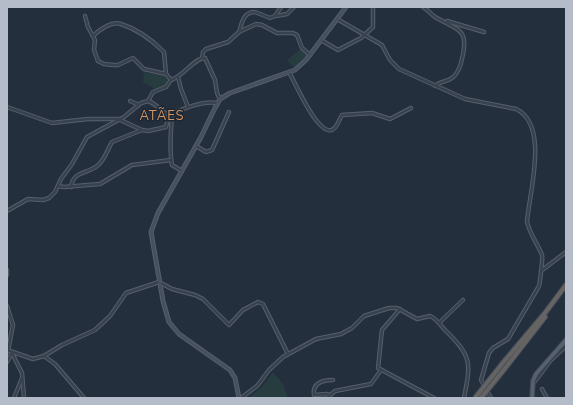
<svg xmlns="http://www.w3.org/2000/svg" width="573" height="405" viewBox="0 0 573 405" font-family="'Nunito Sans',sans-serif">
	<rect width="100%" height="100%" fill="#242f3e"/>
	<g fill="#263c3f">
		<polygon points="302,48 307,56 294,68 287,60"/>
		<polygon points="144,72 164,76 168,82 163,87 155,89 143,82"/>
		<polygon points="273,372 283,384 288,398 248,398 262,387"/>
	</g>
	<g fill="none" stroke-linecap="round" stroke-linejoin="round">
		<g stroke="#565f6c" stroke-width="4.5">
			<g id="minor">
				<path d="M 423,7 C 428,10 431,14 435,17 C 457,30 470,28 462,59 C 461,65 457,75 452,78 C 447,82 440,81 435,86"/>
				<polyline points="276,16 287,14 294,7"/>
				<path d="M 337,19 L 382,45 L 390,60 L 399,69 L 465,99 L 516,109 C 550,125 529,193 527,222 C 530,234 537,243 542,255 C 543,257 540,283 539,286 L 508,339 L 493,348 L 489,353 L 481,380 L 491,398"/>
				<polyline points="447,21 484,32"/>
				<path d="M 239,32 C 242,23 243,12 255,12 L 270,18 L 275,16 L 281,7"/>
				<path d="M 93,36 C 100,29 112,21 121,24 C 137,29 153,41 164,52 L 166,74"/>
				<polyline points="321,40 338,50 361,38 373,27 373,7"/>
				<polyline points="202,58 203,52 206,49 228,42 239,32 256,24 262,25 277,33 293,33 297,35 302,48 310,55"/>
				<path d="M 289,72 C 295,82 317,135 332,130 C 338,127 339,119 342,115 L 372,113 L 390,119 L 411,108"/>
				<polyline points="178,77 181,89 188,107"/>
				<path d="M 171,80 C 184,76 194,58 205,58 L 215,80 L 217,93 L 220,99"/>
				<polyline points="130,101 139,105"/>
				<path d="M 148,101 C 157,104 160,111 169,115"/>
				<path d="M 7,107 L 52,123 L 88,119 L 118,119 L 142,130 L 148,131 L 166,127 L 169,115 C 182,109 203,100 217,103"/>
				<path d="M 172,114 C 171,131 169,148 172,165 L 182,171"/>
				<polyline points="196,146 206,152 212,150 229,112"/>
				<polyline points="58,186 64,187 100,184 132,165 171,160"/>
				<path d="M 71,187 C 73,171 87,174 97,166 C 105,160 107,150 112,142 L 142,130"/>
				<polyline points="7,211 28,199 43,200 49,198 55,192 61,179 72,164 87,137 124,117 141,103 148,101 153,92 166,87 171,80 166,74 144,69 133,58 118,65 113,65 104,64 98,61 94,50 95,40 88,27 85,16"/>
				<polyline points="7,270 7,275"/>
				<polyline points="541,271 566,252"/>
				<polyline points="7,306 13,325 8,351"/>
				<polyline points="400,309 382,330 378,368 434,398"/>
				<polyline points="439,323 463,300"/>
				<polyline points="7,350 33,359 44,356 62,345 95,330 110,316 126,293 159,282 172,289 195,295 203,299 229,325 243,310 258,302 263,304 288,354"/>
				<polyline points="12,353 22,373 24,398"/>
				<polyline points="44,356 55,364 84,398"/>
				<polyline points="7,362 12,353"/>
				<polyline points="533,384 551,360 566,346"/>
				<polyline points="542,389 547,398"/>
				<path d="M 329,395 L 327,394 L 314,395 C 312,383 323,380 333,380"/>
				<polyline points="14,398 22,378"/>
				<path d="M 241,398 L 257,386 L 269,370 L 283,357 L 316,339 L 341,334 L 352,328 L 364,316 L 389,308 L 397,308 L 417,319 L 430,316 C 437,319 441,326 446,331 C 472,356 471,363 464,398"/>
				<polyline points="327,398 335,391 371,384 381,370"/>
			</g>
		</g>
		<g stroke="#565f6c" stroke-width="5">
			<polyline id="secondary" points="239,398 235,378 230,370 179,334 169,322 163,301 151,232 158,213 201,137 215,108 220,99 230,93 295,70 306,60 346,7"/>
		</g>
		<g stroke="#414a57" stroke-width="5.5">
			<polyline id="primary" points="532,398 533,381 536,374 566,340"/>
		</g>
		<g stroke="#434c59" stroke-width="6">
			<g id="trunk">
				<polyline points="502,364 545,313 566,285"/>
				<polyline points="506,367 545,317"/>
			</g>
		</g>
		<use href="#minor" stroke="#38414e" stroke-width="2.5"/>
		<use href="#secondary" stroke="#465061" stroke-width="3"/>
		<use href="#primary" stroke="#56606e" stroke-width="3.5"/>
		<use href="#trunk" stroke="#656462" stroke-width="4"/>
		<g stroke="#434c59" stroke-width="6" stroke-linecap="butt">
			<g id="trunk-bridge">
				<polyline points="475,398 502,364"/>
				<polyline points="481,398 506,367"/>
			</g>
		</g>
		<use href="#trunk-bridge" stroke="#656462" stroke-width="4"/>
	</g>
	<g text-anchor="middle" stroke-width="3" stroke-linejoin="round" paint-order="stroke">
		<g font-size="13" letter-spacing="1" fill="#d59563" stroke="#1d2633">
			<text x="162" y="120">ATÃES</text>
		</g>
	</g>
	<rect width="573" height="405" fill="none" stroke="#b4bcc9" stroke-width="16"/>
</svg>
